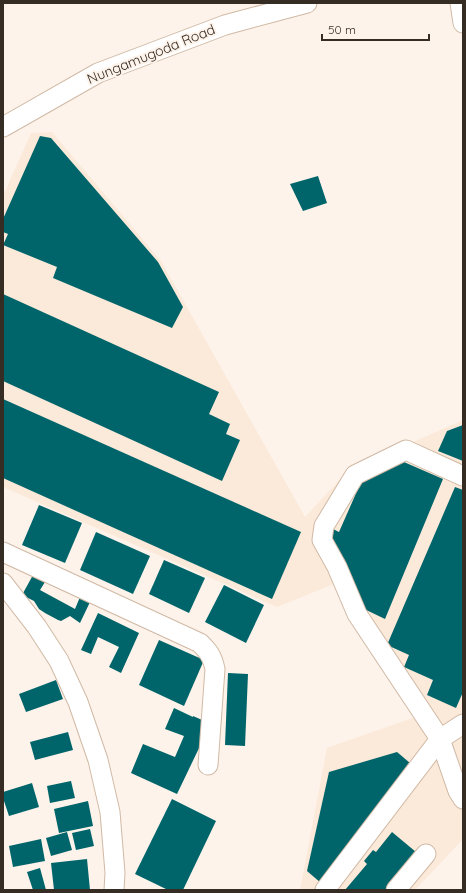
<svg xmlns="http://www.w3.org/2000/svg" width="466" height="893" viewBox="0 0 466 893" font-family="Quicksand,sans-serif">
	<rect width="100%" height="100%" fill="#fdf3ea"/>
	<polygon fill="#fbe9d9" points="52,132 161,261 305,517 348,471 463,420 463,839 415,890 300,890 327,748 424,714 336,583 277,607 3,487 3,196 31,133"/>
	<g fill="#00656a">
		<polygon points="40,136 51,138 158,262 183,307 172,328 53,278 57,267 3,245 8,234 3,232 3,219"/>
		<polygon points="318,176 327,203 303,211 290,184"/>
		<polygon points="3,294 219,392 209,414 230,424 226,434 240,440 222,481 3,381"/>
		<polygon points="3,399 301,532 272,599 3,478"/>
		<polygon points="463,425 463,461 438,451 447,431"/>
		<polygon points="397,459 443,479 385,619 360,607 327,543 333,529 339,532 365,473"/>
		<polygon points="455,487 463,490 463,692 456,708 427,695 433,680 404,667 409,655 387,645"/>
		<polygon points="39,505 82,523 65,563 22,545"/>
		<polygon points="96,532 150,556 133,594 80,570"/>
		<polygon points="164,560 205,578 189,613 149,594"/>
		<polygon points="33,575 45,582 40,590 75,609 80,597 90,602 80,623 70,616 61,621 58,620 45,613 39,609 34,601 22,595"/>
		<polygon points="224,585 264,605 246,643 205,622"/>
		<polygon points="98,613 139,633 121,673 109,667 119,647 98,637 91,654 81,650"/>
		<polygon points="159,640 204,660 184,706 139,685"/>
		<polygon points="228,673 248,674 245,746 225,745"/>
		<polygon points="56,680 63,699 26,712 19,694"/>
		<polygon points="174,708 193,717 193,716 209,723 201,744 177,794 131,773 143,744 175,757 184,736 165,729"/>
		<polygon points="68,732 73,750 35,760 30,742"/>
		<polygon points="397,752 410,763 321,883 307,871 329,772"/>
		<polygon points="71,781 75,798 50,803 47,786"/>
		<polygon points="32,783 39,807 9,816 3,798 3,792"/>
		<polygon points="172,799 216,821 183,890 168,890 135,874"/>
		<polygon points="88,801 93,826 59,833 54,809"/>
		<polygon points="90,829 94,846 76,850 72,833"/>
		<polygon points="67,832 72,850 51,856 46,838"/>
		<polygon points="392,832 416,852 385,890 345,890 367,864 364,861 373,850 376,852"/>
		<polygon points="41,839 45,861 13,867 9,846"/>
		<polygon points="87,859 90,890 54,890 51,863"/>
		<polygon points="40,868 46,890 33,890 27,872"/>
	</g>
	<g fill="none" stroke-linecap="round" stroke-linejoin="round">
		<g stroke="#d0b9a5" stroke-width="21">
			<g id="minor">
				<polyline points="460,3 463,23"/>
				<polyline points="3,127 98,73 225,25 307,3"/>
				<polyline points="463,476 406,450 355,475 324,526 322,540 337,567 357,614 440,739 458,791 463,799"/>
				<path d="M 3,552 L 200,643 C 209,652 212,656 215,669 L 208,765"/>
				<polyline points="3,583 37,627 59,661 78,702 98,760 110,812 115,873 114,890"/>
				<polyline points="325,890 440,739 463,724"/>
				<polyline points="396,890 426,854"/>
			</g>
		</g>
		<use href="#minor" stroke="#fff" stroke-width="19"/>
	</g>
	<g text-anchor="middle" stroke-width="4" stroke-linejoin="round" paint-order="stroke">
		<g font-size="14" fill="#352c24" stroke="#fdf3ea">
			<text transform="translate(151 54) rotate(-22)" y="5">Nungamugoda Road</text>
		</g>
	</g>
	<rect width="466" height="893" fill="none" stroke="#352c24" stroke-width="8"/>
	<path d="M322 34v6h107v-6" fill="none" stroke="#352c24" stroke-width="2"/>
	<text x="328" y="34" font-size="12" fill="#352c24" stroke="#fdf3ea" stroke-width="3" paint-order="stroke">50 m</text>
</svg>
